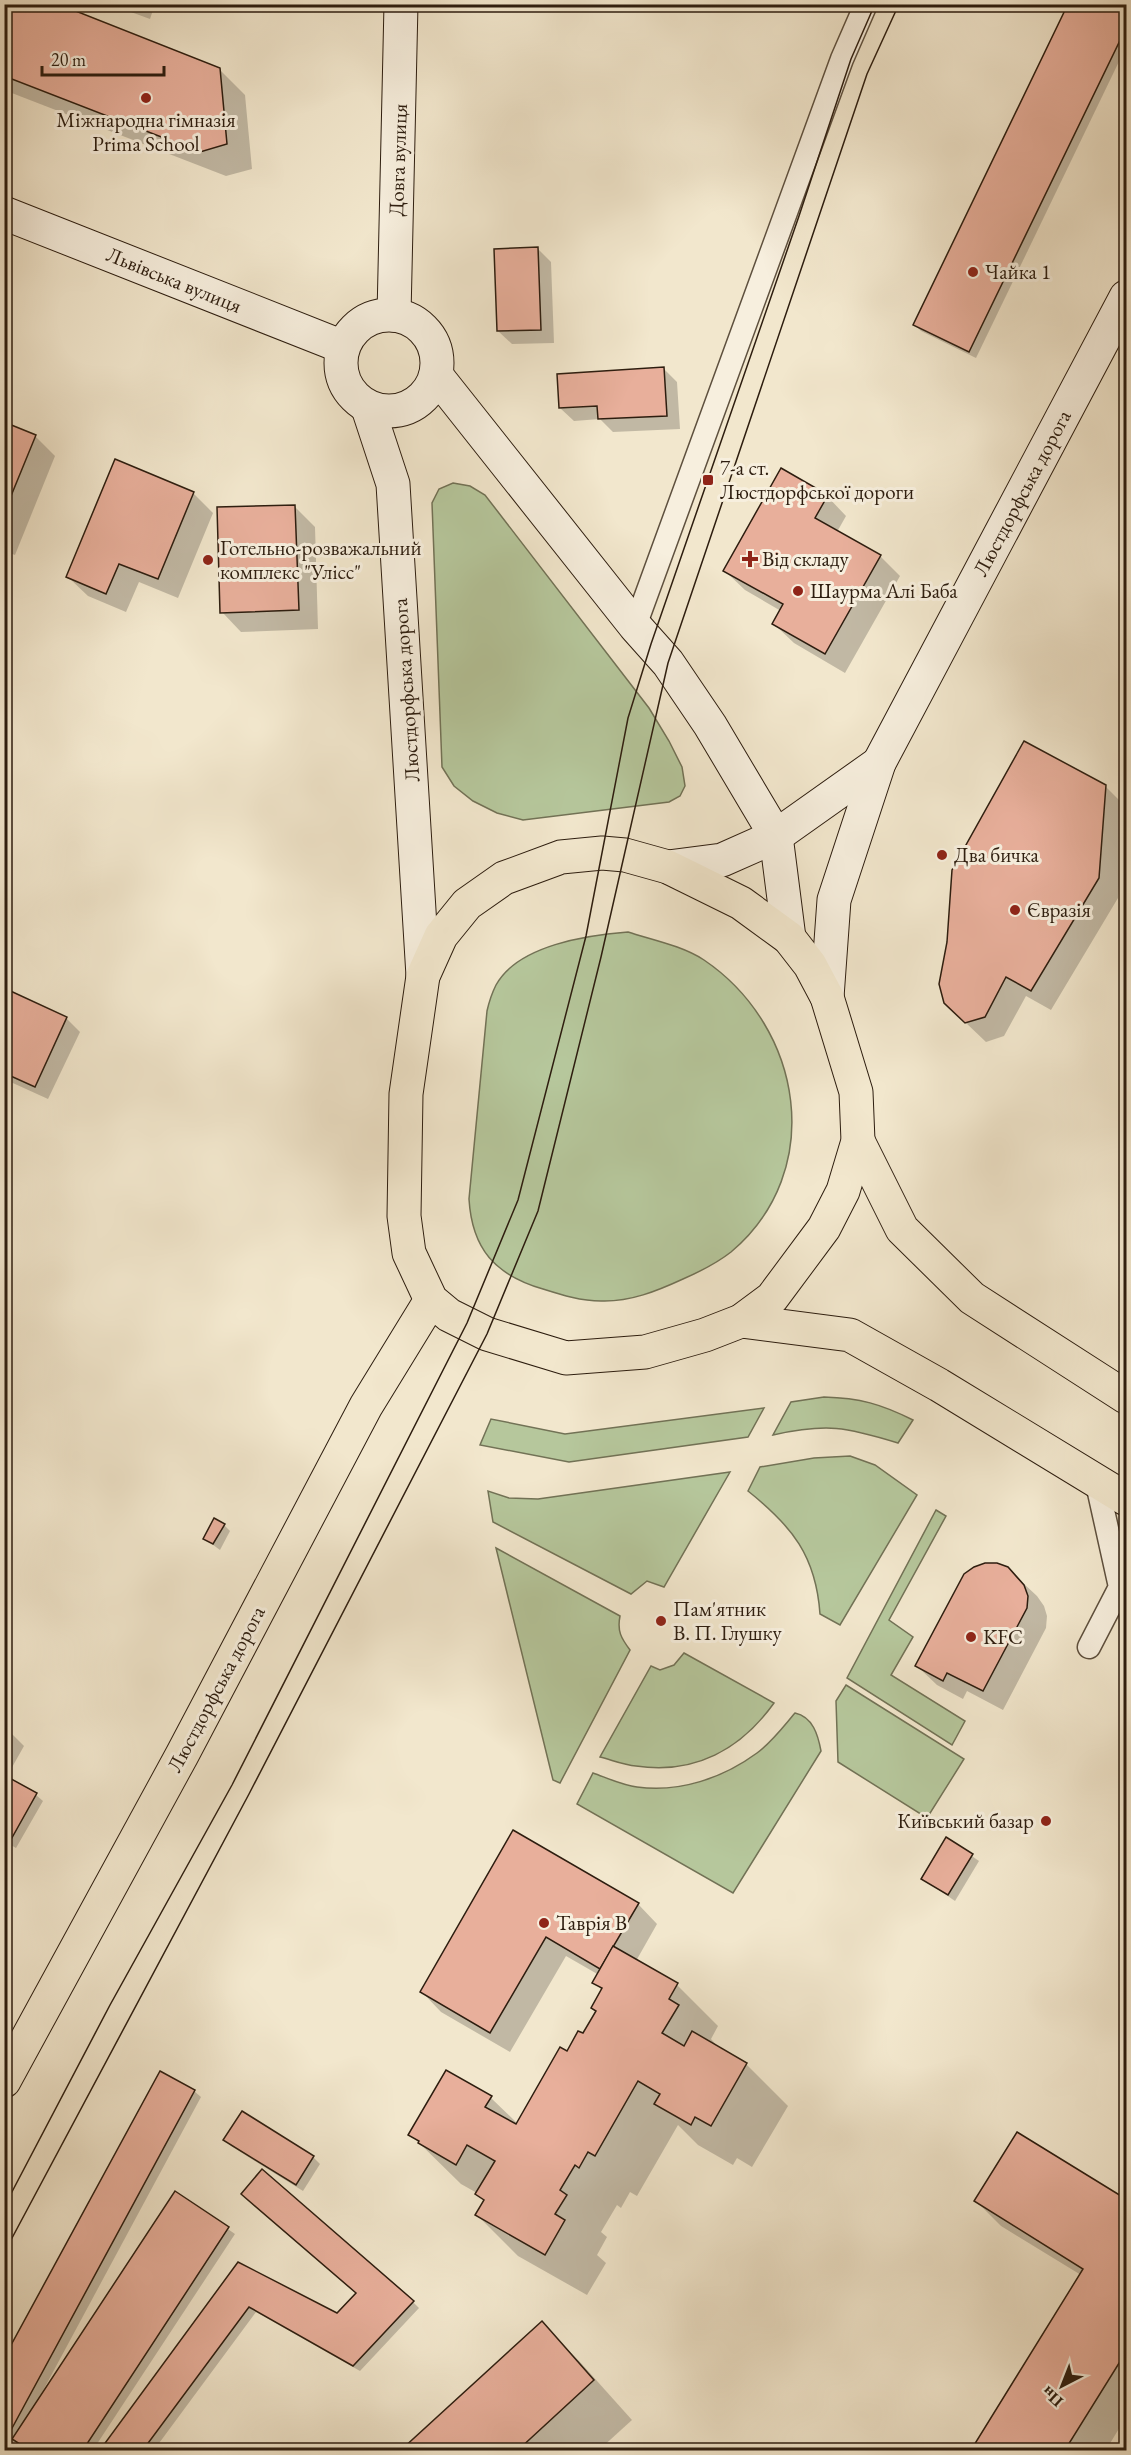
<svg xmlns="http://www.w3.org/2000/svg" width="1131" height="2455" viewBox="0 0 1131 2455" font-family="'EB Garamond',serif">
	<rect width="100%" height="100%" fill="#f2e7cd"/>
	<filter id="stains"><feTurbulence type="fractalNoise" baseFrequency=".00333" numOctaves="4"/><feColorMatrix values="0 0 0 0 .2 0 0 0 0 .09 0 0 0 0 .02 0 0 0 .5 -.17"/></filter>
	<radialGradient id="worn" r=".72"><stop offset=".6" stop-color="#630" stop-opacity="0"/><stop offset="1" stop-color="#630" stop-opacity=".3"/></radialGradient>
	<g fill="#b6c79c" stroke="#727256" stroke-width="1.5">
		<polygon points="453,483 470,486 485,495 649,708 669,741 682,767 685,786 680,796 669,802 523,820 497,813 473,801 454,786 442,767 432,503 439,489"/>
		<path d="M 628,932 C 653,940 683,946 704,960 C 803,1027 827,1171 731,1252 C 717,1263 699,1272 683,1279 C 657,1291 630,1302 601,1301 C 581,1301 562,1295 543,1289 C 495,1275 472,1249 469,1199 L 487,1011 C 489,1002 492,993 496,985 C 518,945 588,935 628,932 Z"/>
		<path d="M 824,1397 C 860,1398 881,1404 913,1420 L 898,1443 C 846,1427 827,1423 773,1435 L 791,1402 Z"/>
		<polygon points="764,1408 748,1437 569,1462 480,1445 491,1419 565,1434"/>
		<path d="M 850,1456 L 875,1465 L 917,1495 L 840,1625 L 820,1614 C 816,1556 792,1526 748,1491 L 760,1467 L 814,1458 Z"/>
		<polygon points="730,1472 664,1587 647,1581 631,1594 493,1522 488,1491 509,1498 538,1499"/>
		<polygon points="936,1510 946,1516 889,1620 913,1637 891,1675 965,1721 952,1745 847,1678"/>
		<path d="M 496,1548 L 620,1616 C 617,1631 621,1638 630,1650 L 560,1783 L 553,1780 Z"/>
		<path d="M 684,1653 L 774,1703 C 741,1749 695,1775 636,1766 C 624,1765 612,1760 600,1757 L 651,1666 L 660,1670 L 674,1665 Z"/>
		<polygon points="846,1685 964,1759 927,1818 838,1762 836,1701"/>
		<path d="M 795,1713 C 813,1717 818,1735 821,1751 L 733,1893 L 577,1804 L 593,1773 C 607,1778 622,1785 637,1787 C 679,1793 723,1778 757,1753 C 772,1742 783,1727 795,1713 Z"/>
	</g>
	<g fill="#0003">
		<polygon points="4,4 220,70 245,95 252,169 226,176 4,90"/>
		<polygon points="109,4 155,4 150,19"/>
		<polygon points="1069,4 1126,4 1126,47 976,358 921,331 914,324"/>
		<polygon points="538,249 551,262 554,343 512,344 498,331"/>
		<polygon points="664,369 677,382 680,429 613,432 600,419 574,421 560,408"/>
		<polygon points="4,424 35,436 55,456 15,555 4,551"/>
		<polygon points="193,493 213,513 178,598 139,582 126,612 88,596 68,577"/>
		<polygon points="827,496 846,516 837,532 880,556 900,576 845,673 794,643 774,624 781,611 745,590 725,571"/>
		<polygon points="295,507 315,527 318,629 241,632 222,612"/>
		<polygon points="1105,786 1125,806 1118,898 1051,1010 1026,996 1004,1036 986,1042 965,1022"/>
		<polygon points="4,989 66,1018 80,1032 48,1099 4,1079"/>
		<polygon points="224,1525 230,1531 220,1550 205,1539"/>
		<polygon points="1008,1569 1037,1596 1044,1606 1047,1616 1046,1628 1003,1710 967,1691 963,1699 937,1685 917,1666"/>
		<polygon points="4,1726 24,1746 6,1778 36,1795 43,1801 16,1848 4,1841"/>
		<polygon points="513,1832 638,1904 657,1924 636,1961 677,1985 718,2026 711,2039 719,2048 746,2064 788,2106 752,2167 737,2158 733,2165 698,2145 678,2125 637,2196 630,2192 621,2208 617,2205 601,2232 607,2237 597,2255 606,2263 587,2295 518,2256 477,2215 485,2201 477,2193 461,2184 410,2134 491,2098 518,2124 567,2053 584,2035 597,2012 602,1990 594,1982 599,1975 566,1956 510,2052 441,2012 422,1992"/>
		<polygon points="947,1839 979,1861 955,1901 923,1879"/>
		<polygon points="194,2091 201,2097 39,2398 41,2399 176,2193 235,2234 93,2450 29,2450 16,2440 10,2450 4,2450 4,2362"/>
		<polygon points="242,2113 313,2157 320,2164 303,2191 231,2146 225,2139"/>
		<polygon points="1017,2134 1126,2201 1126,2417 1106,2450 973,2450 1081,2275 1001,2226 976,2201"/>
		<polygon points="239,2264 337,2315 413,2302 419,2308 360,2371 256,2312 154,2450 102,2450"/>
		<polygon points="541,2323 580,2362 632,2420 599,2450 403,2450"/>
	</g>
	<g fill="#e8af9b" stroke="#2d1d0f" stroke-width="1.5">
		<polygon points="4,4 58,4 220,68 227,144 200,152 4,76"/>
		<polygon points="1068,4 1126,4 1126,28 969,352 913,325"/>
		<polygon points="538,247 541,330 497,331 494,249"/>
		<polygon points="664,367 667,416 598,419 597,406 559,408 557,374"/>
		<polygon points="4,422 36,435 4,513"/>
		<polygon points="115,459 194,492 158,579 119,564 106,594 66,577"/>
		<polygon points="781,468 828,495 815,518 881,555 825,654 772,624 783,604 723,571"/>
		<polygon points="295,505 299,610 220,613 217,507"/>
		<polygon points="1024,741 1106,785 1099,878 1031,991 1006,977 985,1017 965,1023 944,1003 939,984 947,942 952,870"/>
		<polygon points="4,988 67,1017 35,1087 4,1073"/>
		<polygon points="214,1518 225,1524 213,1544 203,1539"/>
		<polygon points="985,1563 997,1563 1008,1567 1024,1585 1028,1596 1027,1608 983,1691 947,1673 943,1681 915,1666 964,1574 974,1567"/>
		<polygon points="4,1775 37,1793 9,1843 4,1840"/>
		<polygon points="513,1830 639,1903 600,1969 546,1937 490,2033 420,1992"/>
		<polygon points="946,1837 973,1854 948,1895 921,1879"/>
		<polygon points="613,1946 678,1983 669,1999 679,2005 662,2033 684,2046 692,2031 747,2063 711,2126 695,2117 691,2125 654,2104 660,2094 638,2081 595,2156 588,2152 579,2168 575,2165 560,2190 567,2195 555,2214 565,2220 545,2255 475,2215 484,2200 475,2194 495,2161 467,2145 456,2165 418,2143 419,2141 408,2135 446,2070 492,2096 485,2107 516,2124 560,2047 567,2051 578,2031 583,2033 596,2011 591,2008 602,1988 592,1983"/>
		<polygon points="160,2071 195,2090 4,2443 4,2358"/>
		<polygon points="242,2111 314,2156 296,2185 223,2140"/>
		<polygon points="1017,2132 1126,2199 1126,2352 1065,2450 971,2450 1083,2269 974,2201"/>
		<polygon points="262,2169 414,2301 353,2366 249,2307 143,2450 100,2450 238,2262 337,2313 356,2293 241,2194"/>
		<polygon points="175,2191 229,2227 83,2450 29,2450 12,2439"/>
		<polygon points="542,2321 594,2380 518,2450 401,2450"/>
	</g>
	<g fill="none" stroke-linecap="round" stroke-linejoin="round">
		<g stroke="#5e503e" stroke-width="25">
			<g id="lane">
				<polyline points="635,626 842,59 866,4"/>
				<polyline points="1089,1647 1120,1587 1096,1479"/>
			</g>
		</g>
		<g stroke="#2d1d0f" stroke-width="35">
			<g id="secondary">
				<polyline points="4,213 343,347"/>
				<circle cx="389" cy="363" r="48"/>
				<polyline points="394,315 401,4"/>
				<polyline points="436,375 635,626 668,663 710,725 776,836 789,938"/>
				<polyline points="368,408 393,484 423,976"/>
				<polyline points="668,867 722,860 776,836 879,763"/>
				<polyline points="827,997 834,900 879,763 1126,297"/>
			</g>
		</g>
		<g stroke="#2d1d0f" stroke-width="35">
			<g id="primary">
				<polygon points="602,853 625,855 668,867 741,903 789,938 810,965 827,997 856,1092 858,1141 843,1191 824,1228 772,1298 741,1321 705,1335 645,1352 566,1358 487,1334 449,1315 431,1300 409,1253 404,1216 406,1094 423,976 441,936 467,904 504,878 561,857"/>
				<polyline points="858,1141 902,1229 972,1298 1126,1397"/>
				<polyline points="741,1321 850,1335 939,1385 1126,1499"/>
				<polyline points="4,2081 182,1755 366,1406 431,1300"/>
			</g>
		</g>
		<use href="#lane" stroke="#f7efde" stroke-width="22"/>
		<use href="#secondary" stroke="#f7efde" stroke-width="33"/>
		<use href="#primary" stroke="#f2e7cd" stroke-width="33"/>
		<g stroke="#2d1d0f" stroke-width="1.5">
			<polyline points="4,2207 110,2005 232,1785 467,1323 518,1200 586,936 628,718 651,644 799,216 851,59 875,4"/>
			<polyline points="4,2253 249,1794 487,1334 538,1211 601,957 668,663 867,74 899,4"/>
		</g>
	</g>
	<g fill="#8f2418" stroke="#f7efde" stroke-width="2">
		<circle cx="146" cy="98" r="6"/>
		<circle cx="973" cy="272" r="6"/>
		<rect x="702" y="474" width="12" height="12" rx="3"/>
		<path d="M747 550h6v6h6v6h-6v6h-6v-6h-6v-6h6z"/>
		<circle cx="208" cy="560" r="6"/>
		<circle cx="798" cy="591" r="6"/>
		<circle cx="942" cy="855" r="6"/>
		<circle cx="1015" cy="910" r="6"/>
		<circle cx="661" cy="1621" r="6"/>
		<circle cx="971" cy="1637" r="6"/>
		<circle cx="1046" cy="1821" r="6"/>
		<circle cx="544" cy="1923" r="6"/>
	</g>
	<g text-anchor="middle" stroke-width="6" stroke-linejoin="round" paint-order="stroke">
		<g font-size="21" fill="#2d1d0f" stroke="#f7efde" text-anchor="start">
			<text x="146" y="127" text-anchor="middle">Міжнародна гімназія<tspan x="146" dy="24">Prima School</tspan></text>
			<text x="985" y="279">Чайка 1</text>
			<text x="720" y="475">7-а ст.<tspan x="720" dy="24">Люстдорфської дороги</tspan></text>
			<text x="220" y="555">Готельно-розважальний<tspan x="220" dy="24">комплекс "Улісс"</tspan></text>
			<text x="762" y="566">Від складу</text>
			<text x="810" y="598">Шаурма Алі Баба</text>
			<text x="954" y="862">Два бичка</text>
			<text x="1027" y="917">Євразія</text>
			<text x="673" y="1616">Пам'ятник<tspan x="673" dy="24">В. П. Глушку</tspan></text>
			<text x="983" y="1644">KFC</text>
			<text x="1034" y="1828" text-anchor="end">Київський базар</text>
			<text x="556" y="1930">Таврія В</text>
		</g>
		<g font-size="21" fill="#2d1d0f" stroke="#f7efde">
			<text transform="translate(398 160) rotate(-88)" y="7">Довга вулиця</text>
			<text transform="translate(174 280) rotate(22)" y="7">Львівська вулиця</text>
			<text transform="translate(1022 493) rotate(-62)" y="7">Люстдорфська дорога</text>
			<text transform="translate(406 690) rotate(-94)" y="7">Люстдорфська дорога</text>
			<text transform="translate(216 1689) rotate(-62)" y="7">Люстдорфська дорога</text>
		</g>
	</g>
	<rect width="1131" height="2455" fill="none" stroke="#f2e7cd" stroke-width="24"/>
	<rect x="6" y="6" width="1119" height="2443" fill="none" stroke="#2d1d0f" stroke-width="3"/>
	<rect x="12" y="12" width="1107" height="2431" fill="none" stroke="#2d1d0f" stroke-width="1.5"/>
	<g transform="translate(1062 2386) rotate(222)" stroke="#f7efde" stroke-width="4.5" paint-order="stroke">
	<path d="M0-4.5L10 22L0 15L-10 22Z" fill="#2d1d0f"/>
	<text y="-9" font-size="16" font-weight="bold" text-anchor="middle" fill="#2d1d0f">Пн</text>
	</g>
	<path d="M42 66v9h122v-9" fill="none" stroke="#2d1d0f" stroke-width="3"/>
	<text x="51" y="66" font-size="18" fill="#2d1d0f" stroke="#f7efde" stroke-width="4.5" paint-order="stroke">20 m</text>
	<rect width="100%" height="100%" filter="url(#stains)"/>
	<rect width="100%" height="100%" fill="url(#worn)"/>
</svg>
